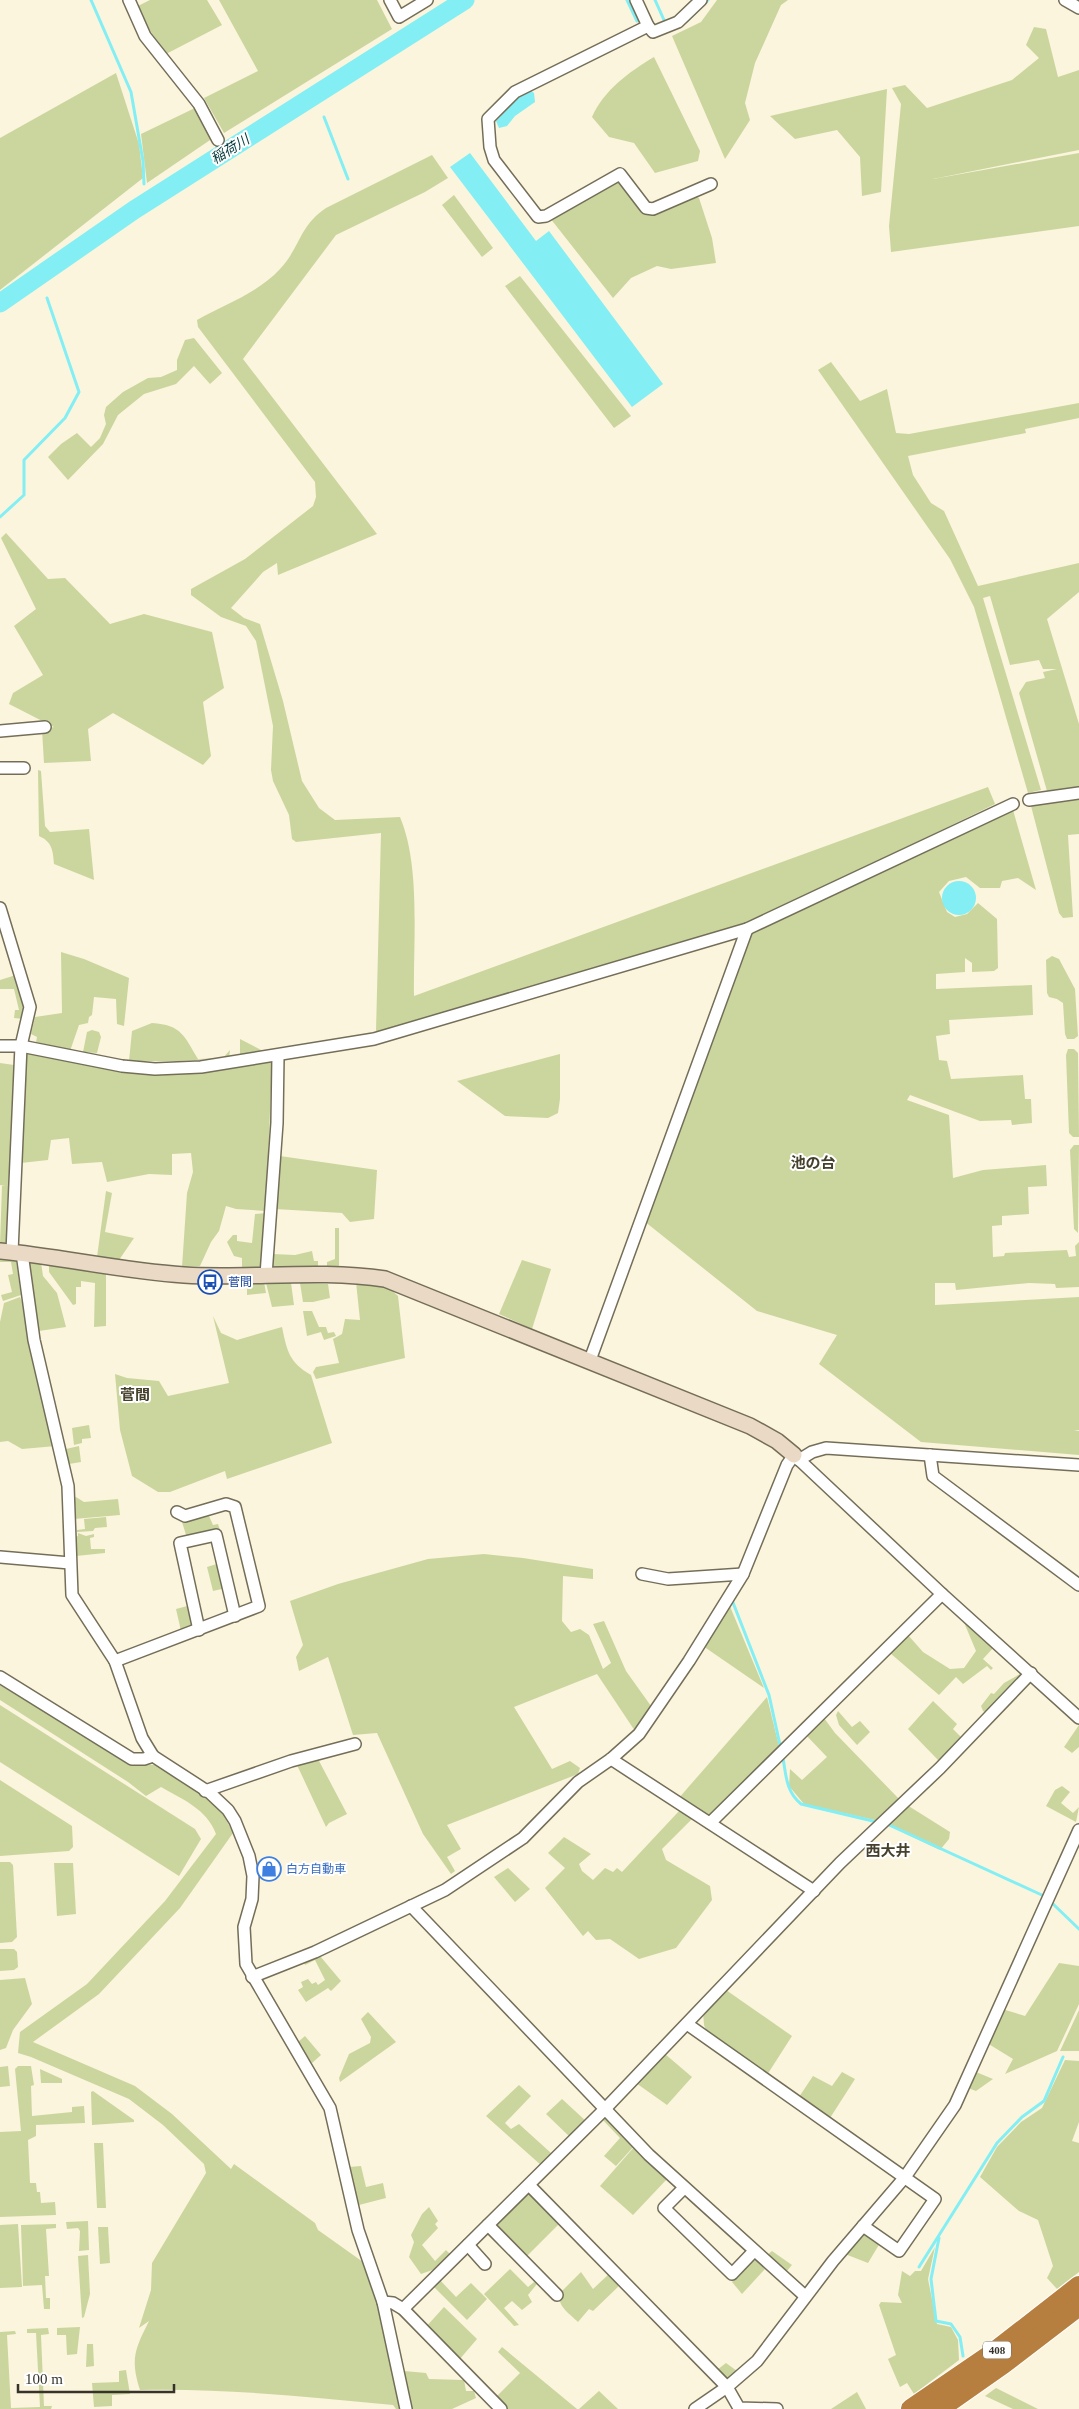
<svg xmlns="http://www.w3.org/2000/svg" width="1079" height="2409" viewBox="0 0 1079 2409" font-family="'Times New Roman','Noto Sans JP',serif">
	<rect width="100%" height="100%" fill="#fbf5dd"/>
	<g fill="#cbd69e">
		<polygon points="150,0 207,0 222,25 166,54 147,26 138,6"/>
		<polygon points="219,0 377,0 392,29 224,133 204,98 258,71"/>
		<polygon points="717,0 788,0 781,5 755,63 745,103 750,120 725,159 672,36 701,22"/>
		<polygon points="1034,27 1046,29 1058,77 1079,70 1079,150 933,179 1079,153 1079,226 891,252 889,226 901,104 892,88 905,85 927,108 1012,80 1039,58 1026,45"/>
		<path d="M 654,57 L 700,151 L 698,161 L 655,173 L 634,143 L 609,137 L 592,117 C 604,90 629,72 654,57 Z"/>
		<polygon points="116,73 139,144 143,178 0,290 0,138"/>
		<polygon points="887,89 881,192 862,196 860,157 837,130 795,139 770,116"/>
		<polygon points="197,107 213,138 147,183 141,134"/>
		<path d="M 432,155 L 448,178 L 425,192 L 336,235 L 243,359 L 377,534 L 278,575 L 277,563 L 263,572 L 231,608 L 244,618 L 260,624 L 283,701 L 302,781 L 319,808 L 335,820 L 400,817 C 421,867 413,941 414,996 L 988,787 L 995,804 L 746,925 L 379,1034 L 376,1031 L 381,833 L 296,842 L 292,839 L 289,815 L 273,781 L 271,770 L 273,726 L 256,641 L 246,626 L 221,617 L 191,595 L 191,589 L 245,559 L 313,506 L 316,497 L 315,482 L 198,327 L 197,320 C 225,304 258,293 280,269 C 300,248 299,226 326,208 Z"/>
		<polygon points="616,182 620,182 645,214 652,214 695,196 699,198 712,238 716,263 671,269 657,266 631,278 613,298 550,218"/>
		<polygon points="454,195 493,248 482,257 442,205"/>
		<polygon points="520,276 631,416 614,428 505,286"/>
		<polygon points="194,338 222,373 210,384 194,366 176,384 144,394 118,415 103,444 68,480 48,457 61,444 77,433 91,447 100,438 106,424 104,415 106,407 123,392 148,378 161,377 177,370 177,360 185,340"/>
		<polygon points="831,362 860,401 887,389 896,433 909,434 1079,403 1079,418 1025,429 1026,433 908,456 913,475 931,503 944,511 978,586 1079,563 1079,592 1047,619 1079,724 1079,788 1047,791 1019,693 1026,682 1045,678 1043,672 1057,669 1043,669 1039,660 1010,665 990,596 983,598 1041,790 1028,793 974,607 950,559 818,370"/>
		<polygon points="6,533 48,579 65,578 110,624 144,614 212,632 224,688 203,702 211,756 203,765 113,713 88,729 91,761 44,763 42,730 54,727 9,704 13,693 43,675 14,626 36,609 1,538"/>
		<path d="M 38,770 L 41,771 L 45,826 L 50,832 L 89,829 L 94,880 L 54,864 C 53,850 52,842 39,836 Z"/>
		<polygon points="1079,799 1079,834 1068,835 1073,917 1063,918 1059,913 1031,806"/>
		<polygon points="1013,810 1036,890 1018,878 1002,881 1000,888 980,888 966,877 949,881 939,892 947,912 955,917 967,914 978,903 997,919 998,968 994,971 972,972 972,963 965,958 965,972 936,974 936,989 1032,985 1033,1015 949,1020 950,1034 936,1036 939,1060 947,1061 951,1079 1023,1075 1025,1099 1031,1099 1032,1123 1012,1125 1011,1120 980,1121 910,1095 907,1100 949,1115 953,1178 983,1170 1046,1165 1047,1186 1028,1187 1029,1214 1002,1216 1002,1225 992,1226 993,1257 1004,1256 1005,1253 1067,1250 1069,1257 1076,1256 1075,1246 1079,1242 1079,1287 1056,1288 1055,1284 1029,1283 956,1290 955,1283 935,1283 935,1305 1079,1297 1079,1430 1074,1430 1079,1431 1079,1455 921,1442 819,1364 837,1335 757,1311 644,1221 750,934"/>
		<polygon points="61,952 84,959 129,978 124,1026 117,1024 116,999 94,997 92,1015 89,1017 88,1023 79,1025 70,1051 36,1042 37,1037 31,1034 35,1017 62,1013"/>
		<polygon points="1052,956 1059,959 1075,989 1078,1036 1074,1039 1067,1039 1065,1034 1063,1003 1057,999 1049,997 1047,993 1046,960"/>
		<polygon points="16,975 26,1006 23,1019 14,1018 15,1010 19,1010 14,989 0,989 0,980"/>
		<path d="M 152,1023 C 182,1025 184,1036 198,1059 L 223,1058 L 230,1050 L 229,1058 L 178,1061 L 129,1061 L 132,1031 Z"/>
		<polygon points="92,1030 99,1032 101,1037 97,1053 83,1052 87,1032"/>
		<polygon points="240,1039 263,1051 240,1057"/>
		<polygon points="1068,1049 1074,1049 1078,1053 1079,1137 1073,1137 1069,1133 1066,1055"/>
		<polygon points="26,1051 210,1070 272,1061 266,1211 236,1209 226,1206 219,1231 211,1242 200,1266 182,1267 187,1193 193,1172 191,1153 172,1154 172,1175 149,1174 107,1182 102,1162 72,1164 69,1138 51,1140 48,1160 12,1164 9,1186 8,1239 4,1244 0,1244 2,1186 5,1186 0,1185 0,1063 14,1065"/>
		<polygon points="560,1054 560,1099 558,1113 548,1118 505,1116 457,1081"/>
		<polygon points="1074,1145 1079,1145 1078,1233 1074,1229 1070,1150"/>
		<polygon points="280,1156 377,1170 374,1219 350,1222 342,1213 275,1209"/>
		<polygon points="106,1191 112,1193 105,1232 134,1238 119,1260 97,1257"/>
		<polygon points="267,1213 261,1265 258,1268 242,1267 242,1258 234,1256 227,1242 233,1235 237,1235 237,1241 252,1243 255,1214"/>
		<polygon points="335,1228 339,1228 339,1267 327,1268 327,1262 335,1259"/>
		<polygon points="312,1251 314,1261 318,1261 318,1266 274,1268 271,1266 273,1254 295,1255"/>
		<polygon points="0,1259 16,1261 21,1295 3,1301 1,1295 12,1292 8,1275 13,1274 11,1262 0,1262"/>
		<polygon points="522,1260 551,1269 532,1329 499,1314"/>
		<polygon points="29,1261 41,1262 43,1276 57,1293 66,1327 39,1331"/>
		<polygon points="49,1263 106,1272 106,1326 94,1327 95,1283 81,1281 81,1287 76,1287 76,1304 73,1305 49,1272"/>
		<polygon points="264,1282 266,1293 247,1295 247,1283"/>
		<polygon points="356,1282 389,1288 398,1296 405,1358 316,1379 313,1372 316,1367 339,1363 333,1339 342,1334 345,1319 360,1320"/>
		<polygon points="266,1283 291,1283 294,1305 272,1307"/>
		<polygon points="300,1283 328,1284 330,1298 313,1302 303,1302"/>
		<polygon points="20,1297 24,1307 56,1446 22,1449 8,1441 0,1442 0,1322 4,1303"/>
		<polygon points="303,1311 312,1311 319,1327 326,1327 328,1333 334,1332 336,1336 324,1340 321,1332 307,1336"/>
		<path d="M 213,1316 L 221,1333 L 237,1340 L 282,1327 C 287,1351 289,1362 311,1375 L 332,1443 L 227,1479 L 225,1471 L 170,1492 L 158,1492 L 132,1476 L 120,1430 L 115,1374 L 127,1378 L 159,1381 L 168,1396 L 229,1383 Z"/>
		<polygon points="89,1425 91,1438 82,1439 82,1443 74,1445 72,1428"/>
		<polygon points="79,1446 81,1462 69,1464 66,1449"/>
		<polygon points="76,1497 84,1502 118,1499 120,1515 74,1519 73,1498"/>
		<polygon points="209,1516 213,1525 218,1524 220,1530 187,1538 182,1522"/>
		<polygon points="106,1517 107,1527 95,1528 93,1531 77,1532 77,1530 85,1529 84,1519"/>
		<polygon points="78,1533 86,1536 94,1534 94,1537 90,1538 91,1549 105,1549 105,1553 76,1556 75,1537 78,1536"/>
		<polygon points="484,1554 523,1558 593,1569 593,1579 563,1576 562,1621 571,1632 580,1629 589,1635 603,1669 611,1663 593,1624 604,1621 626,1671 651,1706 635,1731 597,1674 514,1707 552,1769 570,1761 580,1768 578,1774 447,1825 461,1849 447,1857 455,1871 451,1874 423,1834 377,1733 353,1735 328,1657 299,1671 296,1657 303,1645 290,1601 338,1584 428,1559"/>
		<polygon points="220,1563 226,1588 213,1591 207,1567"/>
		<polygon points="729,1604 764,1688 703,1646"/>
		<polygon points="191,1605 193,1627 181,1631 176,1609"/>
		<polygon points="963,1620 967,1620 1026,1674 988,1714 983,1711 981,1706 991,1693 994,1694 1004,1683 1020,1674 994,1647 983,1659 993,1668 991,1670 987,1666 963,1684 956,1677 939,1695 890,1653 908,1635 923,1652 950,1669 964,1668 976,1651"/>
		<path d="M 0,1685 L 131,1764 L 155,1765 L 176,1777 L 212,1802 L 222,1812 L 233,1833 L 180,1908 L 99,1994 L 33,2042 L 135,2086 L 172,2114 L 231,2169 L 234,2164 L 315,2223 L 318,2230 L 363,2262 L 373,2283 L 400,2409 L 396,2409 L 393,2405 C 309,2397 224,2388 140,2390 C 130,2359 135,2349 149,2321 L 139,2328 L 151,2290 L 152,2263 L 206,2173 L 204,2164 L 163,2125 L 129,2099 L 31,2057 L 18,2053 L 20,2032 L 87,1984 L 165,1901 L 216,1834 C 207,1809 182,1799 161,1787 L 146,1796 L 128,1782 L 0,1700 Z"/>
		<polygon points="767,1697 779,1746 710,1814 705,1816 678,1799"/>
		<polygon points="933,1701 957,1724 953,1729 962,1738 939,1761 908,1729"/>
		<polygon points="0,1705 195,1829 201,1839 179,1876 0,1762"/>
		<polygon points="838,1711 852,1727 860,1721 870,1732 857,1745 839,1725 836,1715"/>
		<polygon points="824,1718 835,1733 900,1800 879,1821 804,1804 789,1786 790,1769 802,1780 827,1757 805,1734"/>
		<polygon points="1079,1725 1079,1747 1072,1753 1064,1747"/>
		<polygon points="318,1759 347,1814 329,1823 326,1827 297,1765"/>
		<polygon points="0,1780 72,1826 73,1847 69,1851 0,1856"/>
		<polygon points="1062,1786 1070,1792 1061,1803 1073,1813 1079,1807 1076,1822 1046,1806 1055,1790"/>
		<polygon points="907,1805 950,1832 949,1839 940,1850 887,1825"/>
		<polygon points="680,1810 692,1819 662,1849 666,1860 710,1886 712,1900 676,1948 639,1959 610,1939 596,1940 588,1931 583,1936 545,1888 565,1868 548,1853 564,1837 591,1854 579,1864 582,1871 593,1880 605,1868 613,1872 617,1868 622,1872"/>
		<polygon points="0,1862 10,1862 13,1865 17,1937 12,1942 0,1943"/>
		<polygon points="73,1863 76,1914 57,1916 54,1863"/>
		<polygon points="508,1868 530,1889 515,1902 494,1877"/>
		<polygon points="0,1949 14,1949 17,1952 18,1967 14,1970 0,1971"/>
		<polygon points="320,1956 341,1981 331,1991 328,1988 306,2002 298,1990 303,1987 301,1982 308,1979 312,1984 316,1982 318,1985 325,1980 315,1960 305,1965 304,1962"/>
		<polygon points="1059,1963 1079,1966 1079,2004 1057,2051 1005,2074 1013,2059 987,2043 1002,2009 1025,2016"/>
		<polygon points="25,1978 32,2004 13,2030 6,2048 0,2050 0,1980"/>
		<polygon points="726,1990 792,2036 767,2075 708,2035 704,2025 703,2012"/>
		<polygon points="1079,2010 1079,2051 1060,2051"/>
		<polygon points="368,2012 396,2042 340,2082 339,2078 349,2054 370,2043 371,2037 361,2019"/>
		<polygon points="305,2036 321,2055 312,2063 298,2042"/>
		<polygon points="665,2054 692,2077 667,2105 636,2083"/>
		<polygon points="1065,2060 1079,2061 1079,2122 1072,2141 1079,2143 1079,2272 1057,2289 1047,2278 1053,2266 1038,2220 1019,2211 980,2177 997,2147 1021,2122 1042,2108"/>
		<polygon points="8,2066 10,2086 0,2087 0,2067"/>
		<polygon points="18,2066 31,2066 34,2085 31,2086 32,2116 72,2112 72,2107 84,2106 85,2123 36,2125 36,2136 28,2140 30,2183 36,2183 37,2192 40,2192 41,2203 55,2202 56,2215 0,2217 0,2132 21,2131 15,2069"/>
		<polygon points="40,2069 62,2079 62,2083 41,2083"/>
		<polygon points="842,2072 855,2079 830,2118 799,2097 813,2076 832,2086"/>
		<polygon points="976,2072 993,2079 976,2091 968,2088"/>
		<polygon points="519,2085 531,2096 505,2123 511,2129 519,2124 551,2153 551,2158 542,2166 486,2116"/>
		<polygon points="93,2091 134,2120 134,2122 92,2125 91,2092"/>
		<polygon points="562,2099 587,2122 571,2138 546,2114"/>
		<polygon points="606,2116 635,2145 616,2166 604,2156 620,2138 602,2119"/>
		<polygon points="94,2143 103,2143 106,2208 97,2208"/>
		<polygon points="635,2146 667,2179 633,2215 600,2186"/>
		<polygon points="361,2166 366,2187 383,2183 386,2198 359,2205 349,2167"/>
		<polygon points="528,2194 535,2195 561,2222 525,2258 494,2227"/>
		<polygon points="429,2207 438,2221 435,2224 438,2228 422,2245 435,2261 446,2250 452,2256 441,2267 421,2274 409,2257 414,2242 411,2235 422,2214"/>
		<polygon points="88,2221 89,2250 79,2251 80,2231 78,2228 67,2229 66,2222"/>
		<polygon points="18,2224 22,2287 0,2288 0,2225"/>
		<polygon points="56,2224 56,2228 46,2229 49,2276 45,2276 46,2298 50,2298 50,2309 44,2309 42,2285 23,2286 21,2225"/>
		<polygon points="98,2227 108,2227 110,2263 100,2264"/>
		<polygon points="864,2233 880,2243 868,2263 845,2254"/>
		<polygon points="935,2247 928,2279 937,2324 951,2327 958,2340 959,2360 914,2394 907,2383 900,2387 888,2359 896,2355 879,2305 881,2302 902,2303 898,2295 902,2271 910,2276 915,2271 921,2271"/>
		<polygon points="772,2251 792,2265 786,2272 767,2255"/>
		<polygon points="88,2255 90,2294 84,2317 82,2318 78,2256"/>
		<polygon points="752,2258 765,2269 742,2294 732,2282"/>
		<polygon points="510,2269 528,2287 534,2282 537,2284 528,2295 532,2302 522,2310 512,2301 504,2308 519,2325 514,2326 484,2294"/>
		<path d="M 581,2272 L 593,2289 L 609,2274 L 621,2284 L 593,2311 L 589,2309 L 578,2322 C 570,2314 558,2307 559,2294 Z"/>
		<polygon points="439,2279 456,2297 471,2283 487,2299 467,2320 433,2286"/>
		<polygon points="444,2307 477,2339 459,2360 425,2328"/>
		<polygon points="80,2327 77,2354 67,2355 66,2335 57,2335 57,2328"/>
		<polygon points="48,2328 49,2334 41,2335 44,2406 52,2406 51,2409 0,2409 0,2332 15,2331 16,2334 7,2335 11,2408 40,2407 36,2333 27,2333 27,2329"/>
		<polygon points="87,2344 93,2344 94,2366 86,2367"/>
		<polygon points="502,2347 577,2409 505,2409 495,2398 520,2373 498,2352"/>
		<polygon points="726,2363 737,2371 728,2381 717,2370"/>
		<polygon points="126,2370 130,2394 112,2395 112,2406 94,2407 92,2383 119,2382 119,2371"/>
		<polygon points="404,2371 426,2373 429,2379 464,2380 466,2391 474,2391 476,2398 452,2409 412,2409"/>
		<polygon points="996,2388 1038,2409 1013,2409 985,2396"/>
		<polygon points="599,2391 618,2409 579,2409"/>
		<polygon points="857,2392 866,2409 831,2409"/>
	</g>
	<g fill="#83eef4">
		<polygon points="530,90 534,93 535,102 515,116 507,126 499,128 496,121 522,93"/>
		<polygon points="470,153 536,241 549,231 663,384 632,407 450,167"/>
		<circle cx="959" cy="898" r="17"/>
	</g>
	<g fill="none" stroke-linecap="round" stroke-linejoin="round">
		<g stroke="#83eef4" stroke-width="3">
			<polyline points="91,0 131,92 143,161 144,184"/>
			<polyline points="627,0 637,21"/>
			<polyline points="655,0 664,20"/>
			<polyline points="687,21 708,0"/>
			<polyline points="324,117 348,179"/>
			<polyline points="0,517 24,495 24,460 65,418 79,392 47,298"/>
			<polyline points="732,1600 769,1695 780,1745"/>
			<path d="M 783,1758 C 786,1775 786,1792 801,1804 L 877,1822"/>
			<polyline points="887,1824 1044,1896"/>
			<polyline points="1052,1903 1079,1929"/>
			<polyline points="939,2238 931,2279 936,2321 951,2324 960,2337 963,2356"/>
			<polyline points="919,2267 997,2143 1022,2117 1044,2101 1063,2057"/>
		</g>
		<polyline stroke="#83eef4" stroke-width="19" points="0,303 134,210 465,0"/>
		<g stroke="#746e59" stroke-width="14">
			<g id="street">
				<polyline points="129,0 145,36 199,104 218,140"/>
				<polyline points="390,0 399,17 427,0"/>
				<polyline points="636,0 648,26"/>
				<polyline points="701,0 678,22 653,32 648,26 515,92 488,119 490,147 494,160 538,217 546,216 620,174 646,208 653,209 711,184"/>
				<polyline points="1065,0 1079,8"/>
				<polyline points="0,731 45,727"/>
				<polyline points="0,768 24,768"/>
				<polyline points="1029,800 1079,793"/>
				<polyline points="0,908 30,1007 21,1046 12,1252"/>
				<polyline points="0,1046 21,1046 122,1066 155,1069 201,1067 374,1039 747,929 1013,804"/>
				<polyline points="22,1253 34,1340 68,1486 72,1595 115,1661 142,1738 153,1756 210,1793 228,1810 235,1821 249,1856 253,1876 252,1899 244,1927 246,1964 330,2108 358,2230 383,2302 406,2409"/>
				<polyline points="266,1275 277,1123 278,1056"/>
				<polyline points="590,1360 747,929"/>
				<polyline points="930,1455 933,1476 1079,1585"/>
				<polyline points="799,1460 812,1452 826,1448 1079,1465"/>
				<polyline points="0,1557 70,1563"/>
				<polyline points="642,1574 668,1579 743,1574"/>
				<polyline points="199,1630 180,1543 216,1535 235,1616"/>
				<polyline points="115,1661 259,1606 235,1507 226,1504 185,1516 177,1512"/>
				<polyline points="0,1677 132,1759 144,1759 153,1756"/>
				<polyline points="611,1759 814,1891"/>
				<polyline points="205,1791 291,1761 355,1744"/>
				<polyline points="710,1823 942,1594"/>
				<polyline points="411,1906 649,2155 805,2296"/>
				<polyline points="252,1977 315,1952 445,1890 523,1838 578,1782 611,1759 639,1734 689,1661 743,1574 787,1465 794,1455 942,1594 1079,1718"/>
				<polyline points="687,2024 935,2199 899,2251 863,2226"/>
				<polyline points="529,2185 727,2387 739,2408 777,2409"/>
				<polyline points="684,2188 664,2208 732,2274 754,2251"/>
				<polyline points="488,2225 557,2295"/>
				<polyline points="468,2245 485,2264"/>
				<polyline points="383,2302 393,2303 403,2309 501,2409"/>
				<polyline points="403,2309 605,2109 840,1863 940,1768 1031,1673"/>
				<polyline points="695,2409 727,2387 757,2361 833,2261 905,2177 955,2105 1079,1830"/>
			</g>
		</g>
		<g stroke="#746e59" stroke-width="18">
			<path id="secondary" d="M 0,1251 C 62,1257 122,1271 184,1275 C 251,1279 319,1269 385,1279 L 750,1426 L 777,1441 L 794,1455"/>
		</g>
		<g stroke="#fff" stroke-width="22">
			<g id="highway">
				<polyline points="911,2409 993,2353 1079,2286"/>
				<polyline points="939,2409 1003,2364 1079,2306"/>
			</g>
		</g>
		<use href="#street" stroke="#fff" stroke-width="11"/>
		<use href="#secondary" stroke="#e9d9c5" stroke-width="15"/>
		<use href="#highway" stroke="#b67f3f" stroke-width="20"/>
	</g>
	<defs>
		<g id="bus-ring" transform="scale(1.25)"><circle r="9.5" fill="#fff" stroke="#1a4fb4" stroke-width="1.5"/><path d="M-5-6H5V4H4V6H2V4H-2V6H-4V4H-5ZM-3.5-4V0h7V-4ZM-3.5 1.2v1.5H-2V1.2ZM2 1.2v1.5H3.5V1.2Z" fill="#1a4fb4"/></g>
		<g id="shop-ring" transform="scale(1.25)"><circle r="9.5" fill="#fff" stroke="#3f7fe0" stroke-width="1.5"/><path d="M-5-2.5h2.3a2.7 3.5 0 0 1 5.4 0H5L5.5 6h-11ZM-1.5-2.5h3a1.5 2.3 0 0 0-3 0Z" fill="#3f7fe0"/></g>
	</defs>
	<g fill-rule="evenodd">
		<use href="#bus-ring" x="210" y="1282"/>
		<use href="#shop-ring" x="269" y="1869"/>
	</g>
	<g text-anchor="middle" stroke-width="4" stroke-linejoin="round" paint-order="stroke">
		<rect fill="#fff" stroke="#72706a" stroke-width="1" x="983" y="2341.5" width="28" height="17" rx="4"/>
		<g font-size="11" font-weight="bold" fill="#36332a">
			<text x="997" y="2354">408</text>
		</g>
		<g font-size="12" fill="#164399" stroke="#fff" text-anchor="start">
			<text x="228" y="1286">菅間</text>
		</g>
		<g font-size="12" fill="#366cbe" stroke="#fff" text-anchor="start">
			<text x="286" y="1873">白方自動車</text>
		</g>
		<g font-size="14" font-style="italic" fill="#053b3e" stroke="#fff">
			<text transform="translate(230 149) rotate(-32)" y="5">稲荷川</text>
		</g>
		<g font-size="15" font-weight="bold" fill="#46412d" stroke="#fff">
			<text x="813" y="1168">池の台</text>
			<text x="135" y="1400">菅間</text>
			<text x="888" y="1856">西大井</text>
		</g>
	</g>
	<path d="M18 2384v8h156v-8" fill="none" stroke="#36332a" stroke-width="2.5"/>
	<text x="25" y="2384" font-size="15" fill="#36332a" stroke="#ffffff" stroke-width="4" paint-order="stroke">100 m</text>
</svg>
